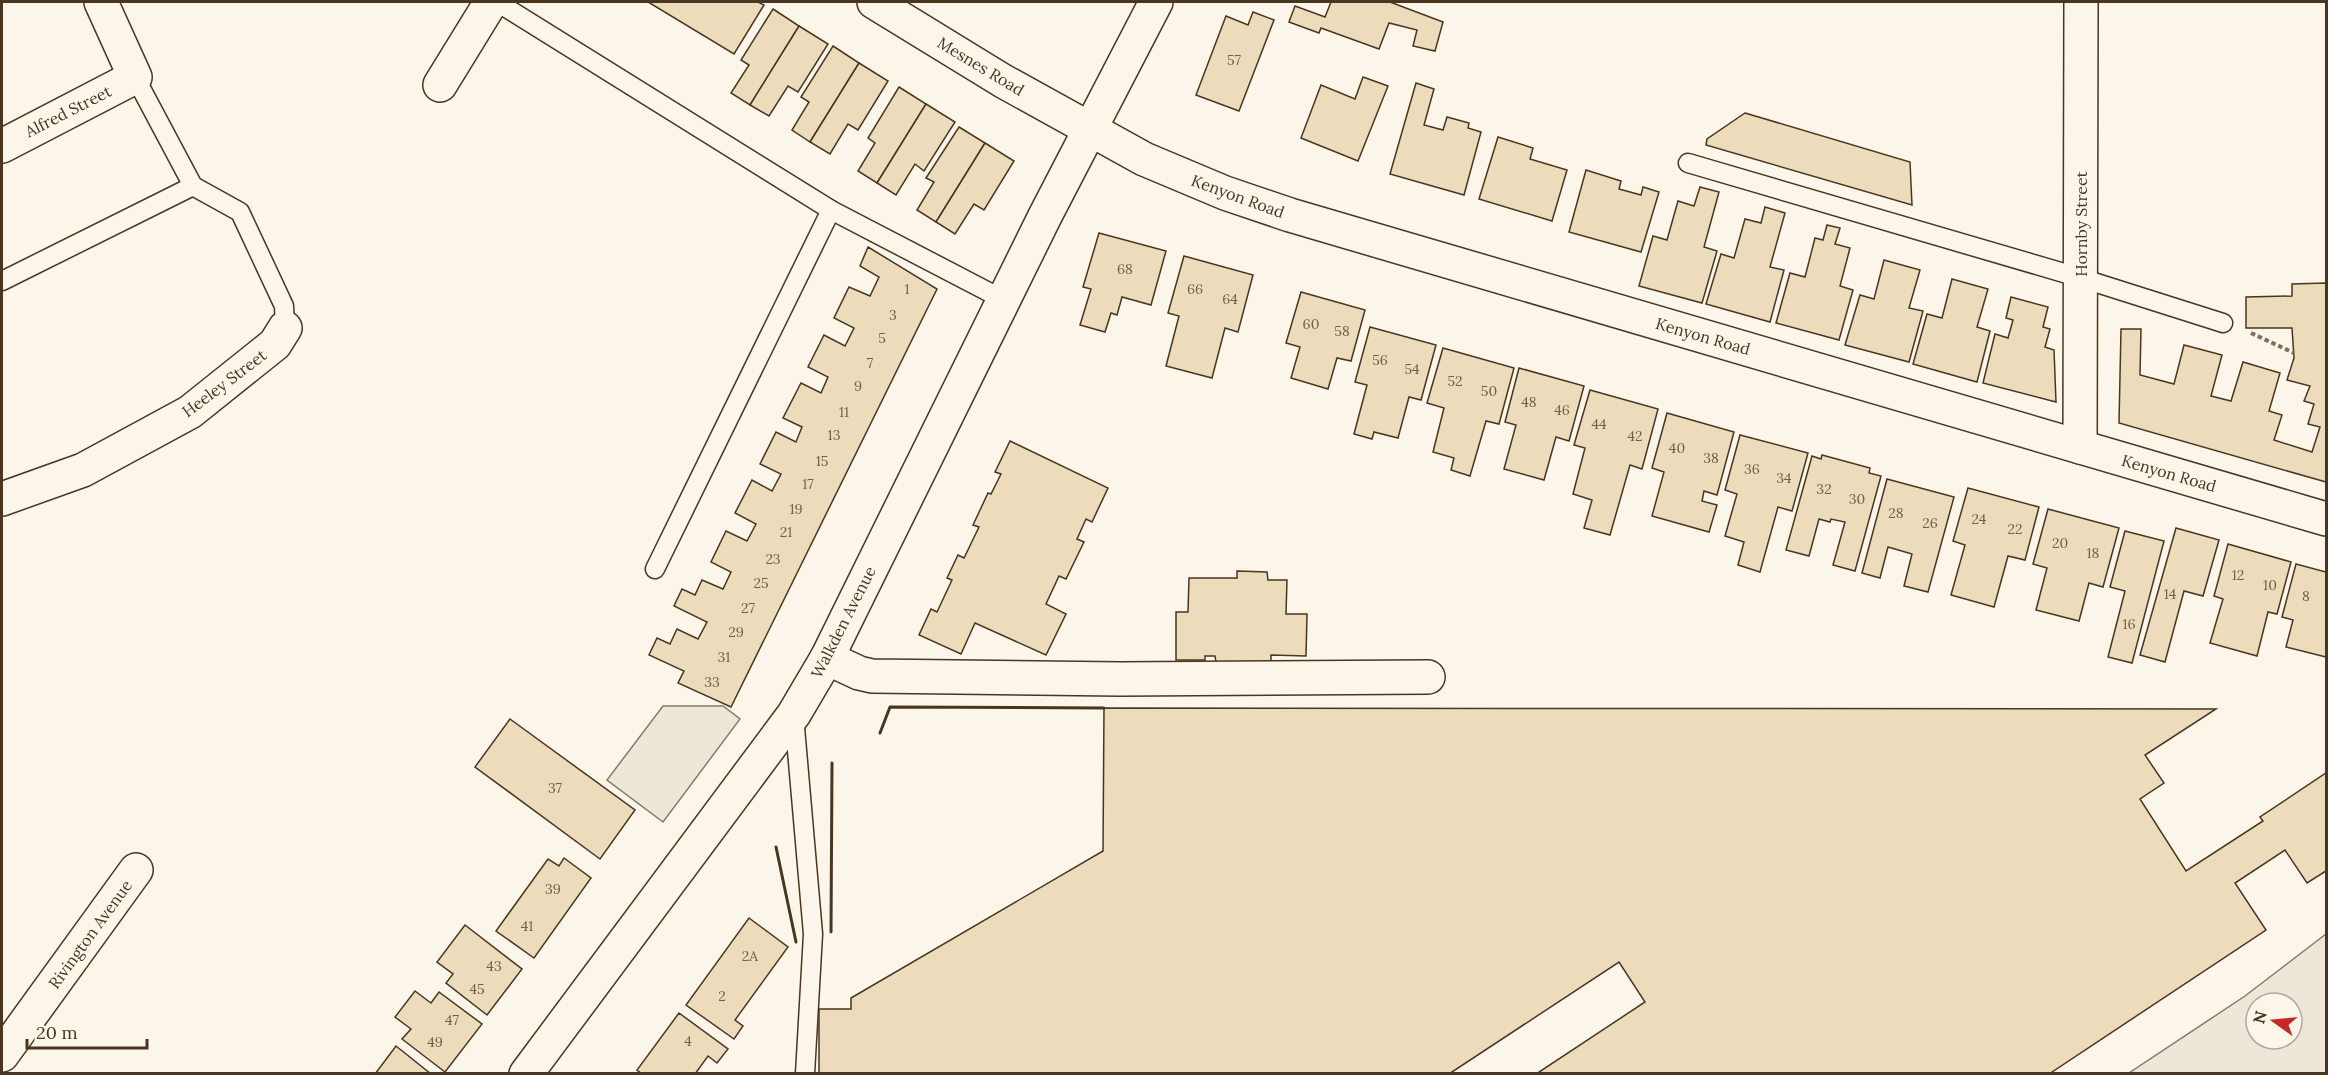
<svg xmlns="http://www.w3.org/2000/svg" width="2328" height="1075" viewBox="0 0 2328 1075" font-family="Lora,serif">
	<rect width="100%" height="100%" fill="#fbf6e9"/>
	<path fill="#ede6d9" stroke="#887966" stroke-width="1.5" fill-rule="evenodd" d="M 2326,934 L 2326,1073 L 2129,1073 L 2245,996 ZM 2256,1003 L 2292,1003 L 2292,1039 L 2256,1039 Z"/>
	<polygon fill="#ede7d9" stroke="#887966" stroke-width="1.5" points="663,706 723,706 740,719 663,822 607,780"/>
	<g fill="#ecdcbc" stroke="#4a3520" stroke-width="1.5">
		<polygon points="648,2 758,2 764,5 734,54"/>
		<polygon points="1331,2 1390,2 1443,22 1435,51 1413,46 1417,30 1389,23 1379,49 1321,28 1319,33 1289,22 1295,6 1325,17"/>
		<polygon points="773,9 799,26 750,105 731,93 749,65 741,60"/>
		<polygon points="1253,12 1274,20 1239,111 1196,95 1226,16 1248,25"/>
		<polygon points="799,26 828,44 798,92 788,86 769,116 750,105"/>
		<polygon points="833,46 859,63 810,142 792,130 809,102 801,97"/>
		<polygon points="859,63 888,81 858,130 848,124 830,154 810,142"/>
		<polygon points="1363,77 1388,86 1358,161 1301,138 1321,85 1355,99"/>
		<polygon points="1416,83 1434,89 1424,125 1443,130 1447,117 1469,123 1468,128 1481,132 1464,195 1390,174"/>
		<polygon points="899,87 926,104 877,183 858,171 875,143 868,138"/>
		<polygon points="926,104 955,122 924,171 915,164 896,195 877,183"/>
		<polygon points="1745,113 1910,162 1912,205 1706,145 1707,139"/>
		<polygon points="959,127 985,143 936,222 917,210 934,182 926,178"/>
		<polygon points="1498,137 1533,148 1530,159 1567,170 1552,221 1479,199"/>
		<polygon points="985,143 1014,161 984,210 974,204 955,234 936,222"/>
		<polygon points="1586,170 1621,181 1619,189 1641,195 1643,187 1659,192 1641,252 1569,232"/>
		<polygon points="1700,187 1719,192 1704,247 1717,251 1702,303 1639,286 1653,236 1667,240 1678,201 1694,206"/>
		<polygon points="1765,207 1785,213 1770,267 1784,270 1770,322 1706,304 1721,254 1734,258 1745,219 1761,223"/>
		<polygon points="1827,225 1840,228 1835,244 1850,248 1840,286 1853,290 1839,340 1776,323 1790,273 1805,277 1815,238 1823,240"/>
		<polygon points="1099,233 1166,251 1151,305 1122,297 1117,315 1111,313 1105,332 1080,325 1091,289 1083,287"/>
		<polygon points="868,247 937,289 731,707 678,683 684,671 649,655 657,638 670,644 677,629 698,639 707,622 674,606 682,589 695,595 702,580 723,589 731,572 711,562 726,531 747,541 756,524 735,513 752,480 772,491 781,474 760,464 776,432 796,442 802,427 783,418 801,383 821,393 828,377 808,367 824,335 845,346 854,328 834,318 849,287 870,296 879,277 860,266"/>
		<polygon points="1184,256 1253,275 1238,332 1225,328 1212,378 1166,366 1179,316 1168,313"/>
		<polygon points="1884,260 1920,270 1909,308 1923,311 1909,362 1845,345 1860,295 1874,299"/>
		<polygon points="1952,279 1988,289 1977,327 1990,331 1977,382 1913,364 1927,314 1942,318"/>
		<polygon points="2326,283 2326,482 2119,423 2121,329 2141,329 2140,375 2174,384 2184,345 2222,355 2211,396 2231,401 2243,362 2280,373 2269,411 2282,415 2274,440 2312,452 2320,427 2308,424 2314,404 2304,401 2310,386 2287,380 2294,358 2292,328 2246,328 2246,297 2292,296 2292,284"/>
		<polygon points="1301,292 1365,310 1351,361 1337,358 1328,389 1291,378 1300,347 1286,343"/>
		<polygon points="2011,297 2048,307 2043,327 2050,329 2045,347 2054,350 2056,402 1983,383 1995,334 2008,338 2013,320 2006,318"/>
		<polygon points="1370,327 1436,345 1421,400 1409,397 1398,438 1374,432 1372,439 1354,434 1367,385 1355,382"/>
		<polygon points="1443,348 1514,368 1499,424 1486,421 1470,476 1451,470 1454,458 1433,452 1444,408 1427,403"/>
		<polygon points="1519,368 1584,386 1569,441 1556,437 1544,480 1504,469 1516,425 1505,422"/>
		<polygon points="1590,390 1658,409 1642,469 1630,465 1610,535 1584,528 1592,500 1573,494 1585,448 1574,445"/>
		<polygon points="1667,413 1734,432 1717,495 1704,491 1702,501 1717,505 1709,532 1652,516 1664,472 1652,468"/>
		<polygon points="1740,435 1808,453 1792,511 1778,507 1760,572 1738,565 1744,542 1725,536 1737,494 1725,490"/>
		<polygon points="1010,441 1108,488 1092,522 1086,519 1077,539 1084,542 1066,579 1059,576 1046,604 1066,614 1046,655 975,623 961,654 919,635 931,609 937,612 952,580 947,578 958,555 964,558 979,527 973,525 988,493 991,494 1001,474 995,472"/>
		<polygon points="1822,455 1870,468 1869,473 1881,476 1855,571 1833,565 1845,522 1831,519 1830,522 1819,519 1809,556 1786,550 1812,456 1821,459"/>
		<polygon points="1887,479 1954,497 1928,592 1904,586 1912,554 1888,547 1880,578 1862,573"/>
		<polygon points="1968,488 2039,507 2025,560 2008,556 1994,607 1951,595 1965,545 1953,541"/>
		<polygon points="2048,509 2119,528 2103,587 2089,583 2079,621 2036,610 2047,568 2033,564"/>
		<polygon points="2176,528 2219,540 2203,596 2184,591 2165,662 2140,655"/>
		<polygon points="2125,531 2164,541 2132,663 2108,657 2125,591 2110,587"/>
		<polygon points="2228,544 2291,562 2277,614 2268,612 2257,656 2210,643 2223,599 2214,596"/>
		<polygon points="2296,564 2326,572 2326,657 2286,647 2293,620 2282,617"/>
		<polygon points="1237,571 1267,572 1268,580 1287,580 1286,614 1307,614 1306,656 1271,655 1271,663 1216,662 1215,656 1205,656 1205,660 1176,660 1176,612 1188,612 1189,578 1237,578"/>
		<polygon points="1104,708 2216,709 2145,755 2164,783 2140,799 2186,871 2263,821 2260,817 2326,773 2326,871 2307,883 2285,850 2235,883 2266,930 2049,1074 1536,1074 1645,1002 1619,962 1449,1074 819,1074 819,1009 851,1009 851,998 1103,851"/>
		<polygon points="510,719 635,810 600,859 475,767"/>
		<polygon points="564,858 591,878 534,958 496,931 548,859 559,866"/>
		<polygon points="749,918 788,947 735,1020 743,1026 734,1039 686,1005"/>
		<polygon points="465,925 522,969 487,1015 446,983 453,974 437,962"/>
		<polygon points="415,991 431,1003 439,992 482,1024 445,1072 402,1039 411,1029 395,1017"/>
		<polygon points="679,1013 728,1049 717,1063 708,1056 695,1074 642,1074 637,1070"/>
		<polygon points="396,1046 431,1074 375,1074"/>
	</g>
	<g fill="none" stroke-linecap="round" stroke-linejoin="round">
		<g stroke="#4a3520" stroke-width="21">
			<g id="lane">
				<polyline points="497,2 831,210 1004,300"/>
				<polyline points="135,77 193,186 240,212 284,306 285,328"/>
				<polyline points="1688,163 2081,278 2223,323"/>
				<polyline points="2,281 193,186"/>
				<polyline points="655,569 831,210"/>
				<polyline points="794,716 813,934 805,1074"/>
			</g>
		</g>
		<g stroke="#4a3520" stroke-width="36">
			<g id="street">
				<polyline points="440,85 491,2"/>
				<polyline points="2,146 135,77 101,2"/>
				<polyline points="2080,447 2081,2"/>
				<polyline points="2,499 83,470 190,412 275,344 285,328"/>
				<polyline points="827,658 859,673 872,676 1120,679 1428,677"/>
				<polyline points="2,1055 136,870"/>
			</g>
		</g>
		<g stroke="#4a3520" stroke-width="36">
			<g id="secondary">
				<polyline points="874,2 1003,81 1144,159 1225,193 1290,215 2326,519"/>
				<polyline points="526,1074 794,714 827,658 1045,216 1156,2"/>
			</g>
		</g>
		<polyline stroke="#7f6f5c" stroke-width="4" stroke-dasharray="4.5 3" stroke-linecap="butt" points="2251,333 2294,353"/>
		<use href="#lane" stroke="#fbf6e9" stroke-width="18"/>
		<use href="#street" stroke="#fbf6e9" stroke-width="33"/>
		<use href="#secondary" stroke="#fbf6e9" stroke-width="33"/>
		<g stroke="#4a3520" stroke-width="3">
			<polyline points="880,733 890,707 1104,708"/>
			<polyline points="776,847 796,942"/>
			<polyline points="831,932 832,763"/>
		</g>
	</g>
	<g text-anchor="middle" stroke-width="4.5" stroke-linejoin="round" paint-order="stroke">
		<g font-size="14" fill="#725f47">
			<text x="1234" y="65">57</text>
			<text x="1125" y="274">68</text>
			<text x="907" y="294">1</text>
			<text x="1195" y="294">66</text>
			<text x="1230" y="304">64</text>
			<text x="893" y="320">3</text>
			<text x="1311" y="329">60</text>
			<text x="1342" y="336">58</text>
			<text x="882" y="343">5</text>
			<text x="1380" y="365">56</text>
			<text x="870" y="368">7</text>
			<text x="1412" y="374">54</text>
			<text x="1455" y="386">52</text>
			<text x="858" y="391">9</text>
			<text x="1489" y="396">50</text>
			<text x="1529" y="407">48</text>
			<text x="1562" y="415">46</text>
			<text x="844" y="417">11</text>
			<text x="1599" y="429">44</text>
			<text x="834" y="440">13</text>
			<text x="1635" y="441">42</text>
			<text x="1677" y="453">40</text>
			<text x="1711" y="463">38</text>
			<text x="822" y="466">15</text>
			<text x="1752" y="474">36</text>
			<text x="1784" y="483">34</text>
			<text x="808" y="489">17</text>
			<text x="1824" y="494">32</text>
			<text x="1857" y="504">30</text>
			<text x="796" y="514">19</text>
			<text x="1896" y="518">28</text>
			<text x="1979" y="524">24</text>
			<text x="1930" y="528">26</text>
			<text x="2015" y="534">22</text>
			<text x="786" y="537">21</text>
			<text x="2060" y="548">20</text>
			<text x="2093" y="558">18</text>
			<text x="773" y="564">23</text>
			<text x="2238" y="580">12</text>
			<text x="761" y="588">25</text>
			<text x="2270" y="590">10</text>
			<text x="2170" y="599">14</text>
			<text x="2306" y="601">8</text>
			<text x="748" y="613">27</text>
			<text x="2129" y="629">16</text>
			<text x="736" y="637">29</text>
			<text x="724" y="662">31</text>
			<text x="712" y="687">33</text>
			<text x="555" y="793">37</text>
			<text x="553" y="894">39</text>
			<text x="527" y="931">41</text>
			<text x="750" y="961">2A</text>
			<text x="494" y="971">43</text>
			<text x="477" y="994">45</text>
			<text x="722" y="1001">2</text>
			<text x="452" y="1025">47</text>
			<text x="688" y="1046">4</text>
			<text x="435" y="1047">49</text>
		</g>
		<g font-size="16" fill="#4a3520" stroke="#fbf6e9">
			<text transform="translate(981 66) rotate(31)" y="6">Mesnes Road</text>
			<text transform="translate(68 111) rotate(-27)" y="6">Alfred Street</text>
			<text transform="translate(1238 196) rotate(20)" y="6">Kenyon Road</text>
			<text transform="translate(2081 224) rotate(-90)" y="6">Hornby Street</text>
			<text transform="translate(1703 336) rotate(16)" y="6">Kenyon Road</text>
			<text transform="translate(224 383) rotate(-37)" y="6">Heeley Street</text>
			<text transform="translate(2169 473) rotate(16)" y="6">Kenyon Road</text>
			<text transform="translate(843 622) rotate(-63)" y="6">Walkden Avenue</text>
			<text transform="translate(90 934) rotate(-54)" y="6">Rivington Avenue</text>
		</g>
	</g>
	<rect width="2328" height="1075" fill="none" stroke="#4a3520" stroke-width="6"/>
	<g transform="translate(2274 1021) rotate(285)"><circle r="28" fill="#fbf6e9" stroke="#b4a999" stroke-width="1.5"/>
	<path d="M0-4.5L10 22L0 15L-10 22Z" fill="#c62828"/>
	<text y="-9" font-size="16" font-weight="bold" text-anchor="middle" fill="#4a3520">N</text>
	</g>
	<path d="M27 1039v9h120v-9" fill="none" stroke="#4a3520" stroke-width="3"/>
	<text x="36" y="1039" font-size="18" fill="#4a3520" stroke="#fbf6e9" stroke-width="4.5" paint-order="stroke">20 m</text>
</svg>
